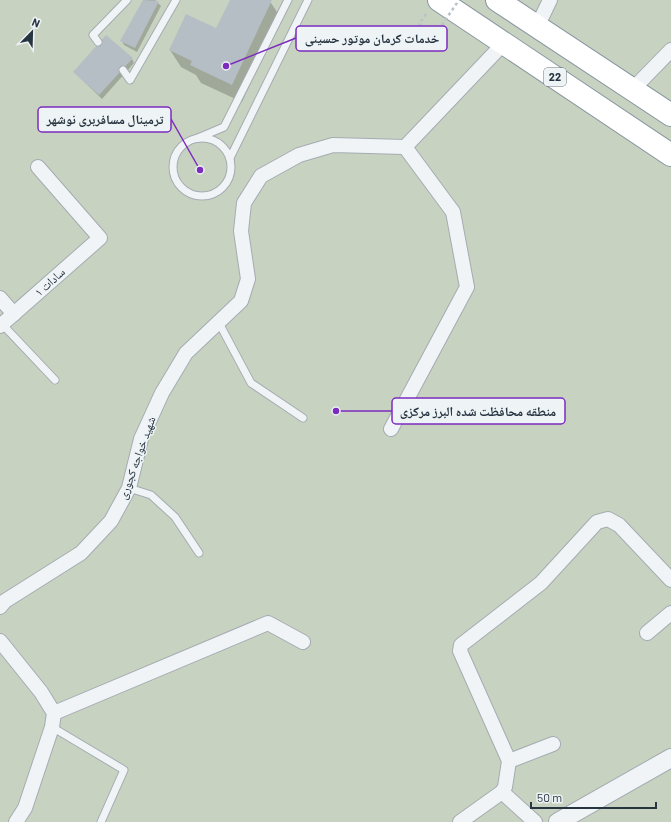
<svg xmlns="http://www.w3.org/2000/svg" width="671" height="822" viewBox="0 0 671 822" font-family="Barlow,'Noto Naskh Arabic',sans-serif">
	<rect width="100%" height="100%" fill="#dfe4e8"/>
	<rect fill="#c8d2c0" x="0" y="0" width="671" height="822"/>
	<g fill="#0003">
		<polygon points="144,0 155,0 161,6 137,52 124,45 122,41"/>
		<polygon points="231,0 269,0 281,18 242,102 201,83 196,75 181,67 170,50 217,30"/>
		<polygon points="132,59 134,63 102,99 74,72"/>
	</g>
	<g fill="#b6bec5">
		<polygon points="143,0 159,1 135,48 120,41"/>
		<polygon points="230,0 272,0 232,85 190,65 192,61 169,50 186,14 216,28"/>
		<polygon points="106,35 133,58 99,95 73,72"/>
	</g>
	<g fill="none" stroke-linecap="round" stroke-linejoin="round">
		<g stroke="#a4acb2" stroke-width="9">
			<g id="service">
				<polyline points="98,42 93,35 127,0"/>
				<polyline points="123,70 130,80 176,0"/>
				<polyline points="198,138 224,127 288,0"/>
				<circle cx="202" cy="167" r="29"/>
				<polyline points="230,158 308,0"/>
				<polyline points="219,323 251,383 303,418"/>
				<polyline points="2,324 55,380"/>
				<polyline points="129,488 151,495 175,517 199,553"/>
				<polyline points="52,727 124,770 101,822"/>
			</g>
		</g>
		<g stroke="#a4acb2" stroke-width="16">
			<g id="minor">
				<polyline points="537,27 550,0"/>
				<polyline points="632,90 671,50"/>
				<polyline points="0,298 14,314"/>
				<polyline points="0,326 100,238 38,167"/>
				<polyline points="391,429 467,287 453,212 405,147 504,43"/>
				<polyline points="0,607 5,601 81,553 111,521 129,488 141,439 162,393 186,353 241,301 248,279 241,231 244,203 261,176 299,155 333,145 405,147"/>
				<polyline points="647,633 671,613"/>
				<polyline points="0,641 41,692 54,713 52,727 25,808 16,822"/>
				<polyline points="54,713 268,623 303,642"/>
				<polyline points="509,761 553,744"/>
				<polyline points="502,792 535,822"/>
				<polyline points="460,822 502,792 505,787 509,761 460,651 461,645 541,583 597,522 608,519 619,525 671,580"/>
			</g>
		</g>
		<g stroke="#a4acb2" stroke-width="20">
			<polyline id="tertiary" points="558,822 671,758"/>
		</g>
		<g stroke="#86949f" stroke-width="24">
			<g id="trunk">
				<polyline points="439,0 671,155"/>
				<polyline points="497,0 671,115"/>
			</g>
		</g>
		<polyline stroke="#bcc2c7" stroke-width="2.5" stroke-dasharray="3 3" stroke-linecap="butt" points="426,14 419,24 435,35"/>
		<use href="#service" stroke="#f1f4f7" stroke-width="7"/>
		<use href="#minor" stroke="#f1f4f7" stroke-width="14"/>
		<use href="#tertiary" stroke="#f1f4f7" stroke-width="18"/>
		<use href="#trunk" stroke="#fff" stroke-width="22"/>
		<polyline stroke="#bcc2c7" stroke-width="2.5" stroke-dasharray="3 3" stroke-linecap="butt" points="435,35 459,0"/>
	</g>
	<g text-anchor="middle" stroke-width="3" stroke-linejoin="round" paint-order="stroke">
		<rect fill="#eef3f6" stroke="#636e77" stroke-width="1" x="544" y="68" width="22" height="18" rx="3"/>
		<g font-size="11" font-weight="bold" fill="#273540">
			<text x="555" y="81">22</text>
		</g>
		<g font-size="12" fill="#273540" stroke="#eef3f6">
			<text transform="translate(50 282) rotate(-42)" y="4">سادات ۱</text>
			<text transform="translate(137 458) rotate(-70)" y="4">شهید خواجه کجوری</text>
		</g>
	</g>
	<path fill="none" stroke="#7b2cbf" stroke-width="1.5" d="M226 66L296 38M200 170L171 119M336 411L392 411"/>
	<g fill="#7b2cbf" stroke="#eef3f6" stroke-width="1.5">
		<circle cx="226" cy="66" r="4"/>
		<circle cx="200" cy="170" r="4"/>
		<circle cx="336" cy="411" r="4"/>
	</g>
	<g fill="#eef3f6" stroke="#7b2cbf" stroke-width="1.5">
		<rect x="296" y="26" width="151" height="25" rx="4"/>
		<rect x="38" y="107" width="133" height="25" rx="4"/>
		<rect x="392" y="398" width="173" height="26" rx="4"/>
	</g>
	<g font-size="13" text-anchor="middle" font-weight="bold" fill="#273540">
		<text x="372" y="43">خدمات کرمان موتور حسینی</text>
		<text x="105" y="124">ترمینال مسافربری نوشهر</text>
		<text x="478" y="416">منطقه محافظت شده البرز مرکزی</text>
	</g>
	<g transform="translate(32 32) rotate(23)" stroke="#eef3f6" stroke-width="3" paint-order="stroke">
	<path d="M0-3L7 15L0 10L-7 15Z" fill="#273540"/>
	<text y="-6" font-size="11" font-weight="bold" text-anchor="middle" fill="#273540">N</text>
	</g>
	<path d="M531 802v6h125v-6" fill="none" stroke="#273540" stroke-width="2"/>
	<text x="537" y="802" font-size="12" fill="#273540" stroke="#eef3f6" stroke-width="3" paint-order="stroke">50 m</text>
</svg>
